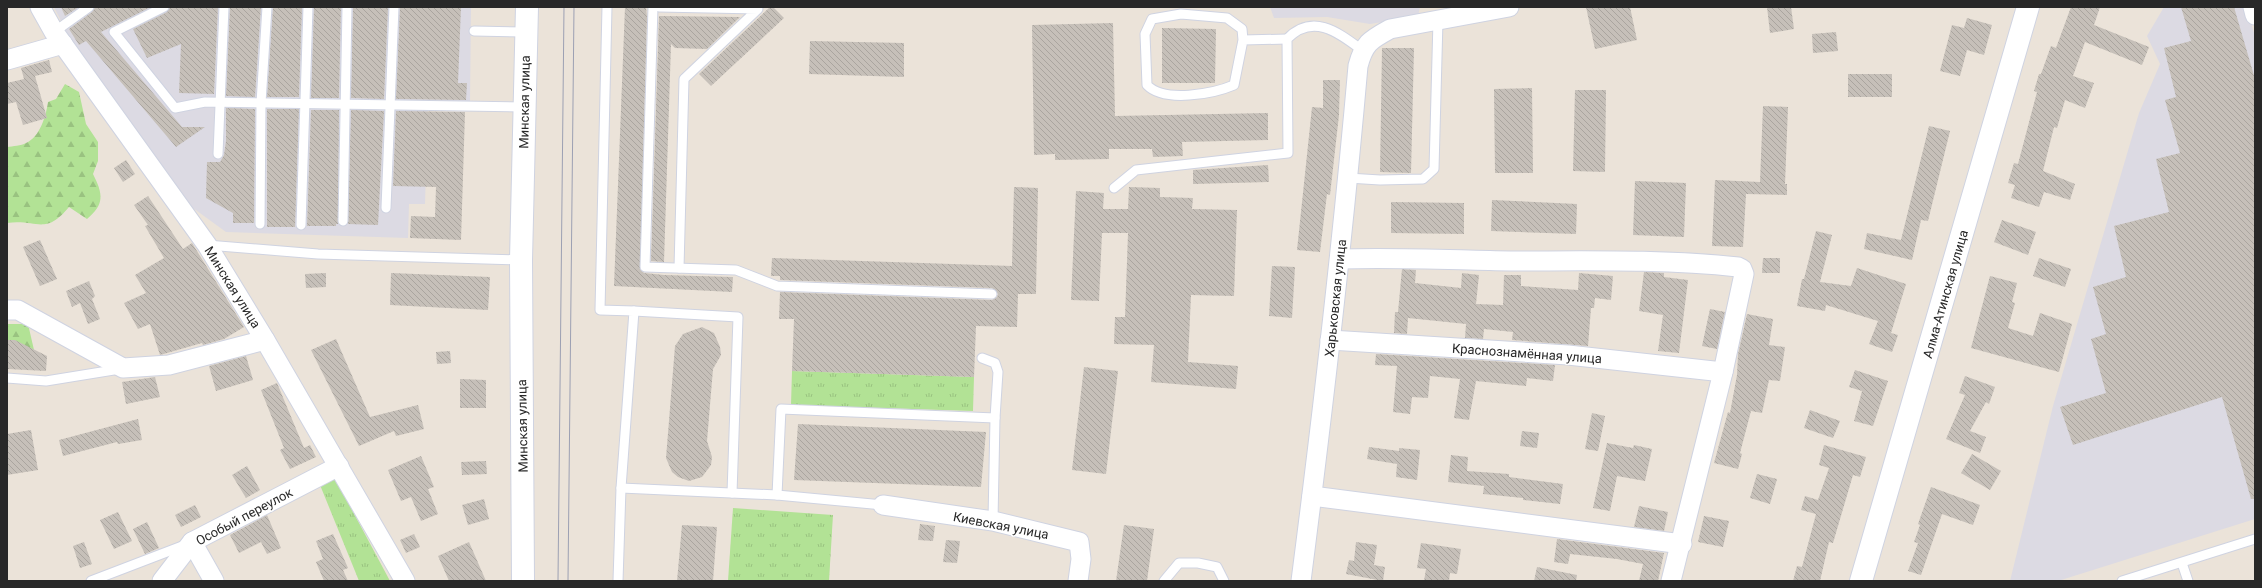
<svg xmlns="http://www.w3.org/2000/svg" width="2262" height="588" viewBox="0 0 2262 588" font-family="Roboto,sans-serif">
	<defs>
		<pattern id="grass-tufts" width="24" height="20" patternUnits="userSpaceOnUse"><rect width="24" height="20" fill="#b2e295"/><path d="M3 7l-1-3M5 7V3M7 7l1-3M15 17l-1-3M17 17v-4M19 17l1-3" fill="none" stroke="#99c280"/></pattern>
		<pattern id="forest-firs" width="22" height="20" patternUnits="userSpaceOnUse"><rect width="22" height="20" fill="#b2e295"/><path d="M5 1l3.5 6h-7zM16 11l3.5 6h-7z" fill="#99c280"/></pattern>
		<pattern id="building-back-hatch" width="6" height="6" patternUnits="userSpaceOnUse"><rect width="6" height="6" fill="#c6c0b9"/><path d="M-1 5l2 2M0 0l6 6M5-1l2 2" fill="none" stroke="#aaa59f"/></pattern>
	</defs>
	<rect width="100%" height="100%" fill="#ebe3d9"/>
	<g fill="#dcdae3">
		<polygon points="54,7 471,7 470,102 428,100 425,204 409,204 408,238 226,232 193,208 75,49"/>
		<polygon points="1270,7 1420,7 1418,16 1370,24 1327,17 1274,18"/>
		<polygon points="2164,7 2246,7 2255,36 2255,519 2058,581 2010,581 2053,406 2139,113 2160,64 2147,36"/>
	</g>
	<g fill="url(#grass-tufts)">
		<polygon points="792,371 974,377 973,411 791,405"/>
		<polygon points="335,478 390,581 359,581 320,485"/>
		<polygon points="733,508 833,515 829,581 728,581"/>
	</g>
	<g fill="url(#forest-firs)">
		<path d="M 65,84 L 79,92 L 86,124 L 98,142 L 98,161 L 93,174 C 103,194 105,204 87,219 L 69,207 C 45,236 38,219 7,223 L 7,147 C 13,146 21,146 26,143 C 40,137 46,116 48,102 L 56,99 Z"/>
		<polygon points="7,324 28,324 34,350 7,363"/>
	</g>
	<g fill="url(#building-back-hatch)">
		<polygon points="61,7 79,7 65,16"/>
		<polygon points="95,7 151,7 101,32 182,127 205,127 176,147 86,41 79,45 69,29 92,12"/>
		<polygon points="170,7 218,7 214,94 179,93 181,44 147,58 133,29 167,12"/>
		<polygon points="230,7 261,7 255,97 226,96"/>
		<polygon points="273,7 302,7 299,97 267,97"/>
		<polygon points="314,7 341,7 339,98 311,98"/>
		<polygon points="353,7 388,7 384,99 351,98"/>
		<polygon points="400,7 461,7 458,83 467,83 466,100 396,99"/>
		<polygon points="625,7 646,7 647,17 640,269 644,273 664,275 733,277 732,292 614,286"/>
		<polygon points="770,7 773,7 784,18 711,86 699,74"/>
		<polygon points="1586,7 1630,7 1637,40 1595,49"/>
		<polygon points="1767,7 1791,7 1794,29 1770,33"/>
		<polygon points="2071,7 2100,7 2094,25 2149,47 2142,65 2085,42 2073,76 2094,83 2085,108 2065,100 2057,128 2054,127 2043,171 2075,184 2070,200 2044,192 2039,207 2011,198 2015,185 2008,183 2014,163 2018,164 2037,92 2034,91 2039,74 2041,74 2051,46 2056,48"/>
		<polygon points="2181,7 2234,7 2255,79 2255,499 2251,499 2222,397 2073,445 2060,407 2106,393 2091,339 2106,334 2093,287 2126,277 2114,226 2169,212 2156,159 2180,153 2165,100 2176,97 2164,48 2191,41"/>
		<polygon points="659,16 740,17 707,49 675,48 671,44 664,262 651,261"/>
		<polygon points="1967,18 1992,25 1984,55 1967,50 1960,76 1940,71 1952,25 1964,28"/>
		<polygon points="1113,23 1115,116 1268,113 1268,140 1182,142 1183,156 1153,157 1152,149 1109,149 1109,159 1055,160 1055,154 1034,155 1032,25"/>
		<polygon points="1162,28 1216,29 1215,83 1162,83"/>
		<polygon points="1836,32 1838,51 1813,53 1812,34"/>
		<polygon points="810,41 904,43 904,77 809,74"/>
		<polygon points="1382,48 1414,48 1411,173 1380,172"/>
		<polygon points="49,60 52,72 35,76 47,118 23,125 16,102 7,104 7,83 24,79 21,68"/>
		<rect x="1848" y="74" width="44" height="23"/>
		<polygon points="1323,80 1340,80 1339,115 1330,195 1327,194 1320,252 1297,250 1312,107 1323,108"/>
		<polygon points="1532,88 1533,173 1495,173 1494,89"/>
		<polygon points="1575,90 1606,90 1605,172 1573,171"/>
		<polygon points="1763,106 1788,107 1785,184 1787,184 1787,195 1746,194 1743,247 1712,246 1715,180 1760,182"/>
		<polygon points="226,108 255,109 254,223 233,223 233,213 206,198 207,162 220,162 224,155 226,141"/>
		<polygon points="267,109 299,109 295,227 267,227"/>
		<polygon points="311,110 339,110 338,224 336,224 336,226 307,226"/>
		<polygon points="351,110 384,111 378,225 348,224"/>
		<polygon points="396,111 465,112 461,240 410,238 411,216 435,217 436,187 393,186"/>
		<polygon points="1929,126 1950,131 1928,221 1921,220 1912,260 1864,249 1867,233 1901,240"/>
		<polygon points="126,160 135,174 123,182 114,168"/>
		<polygon points="1268,165 1269,182 1193,184 1193,170"/>
		<polygon points="1635,181 1686,183 1684,237 1633,235"/>
		<polygon points="1014,187 1038,188 1036,294 1018,294 1017,327 976,326 974,377 792,371 794,319 779,319 780,292 992,300 997,297 998,294 992,288 780,280 780,276 771,276 772,258 1012,266"/>
		<polygon points="1129,187 1160,188 1160,197 1193,198 1192,209 1237,210 1234,296 1191,295 1188,362 1238,366 1236,389 1151,382 1154,345 1114,344 1115,317 1125,317 1128,233 1102,233 1099,301 1071,300 1076,191 1104,193 1103,209 1128,209"/>
		<polygon points="148,196 183,249 192,243 244,327 224,339 203,345 202,343 160,355 150,324 138,329 124,303 146,293 135,275 164,258 145,226 148,225 134,205"/>
		<polygon points="1492,200 1577,204 1576,234 1491,231"/>
		<polygon points="1391,202 1464,203 1464,234 1391,233"/>
		<polygon points="2002,220 2036,232 2028,255 1994,242"/>
		<polygon points="1816,231 1832,235 1820,282 1851,286 1857,268 1906,284 1891,333 1898,335 1892,352 1869,344 1878,321 1826,305 1825,311 1797,306 1802,279 1804,279"/>
		<polygon points="40,240 57,279 40,286 23,247"/>
		<polygon points="1763,258 1780,258 1780,273 1762,273"/>
		<polygon points="2039,258 2071,269 2065,287 2033,276"/>
		<polygon points="1272,266 1295,267 1292,318 1269,316"/>
		<polygon points="1402,269 1416,270 1415,283 1461,288 1462,273 1479,275 1476,304 1503,305 1504,275 1521,275 1521,286 1578,290 1579,273 1613,276 1611,300 1595,298 1594,308 1591,308 1588,346 1512,340 1513,332 1484,329 1483,339 1465,338 1466,324 1408,318 1407,334 1394,333 1395,312 1398,312"/>
		<polygon points="1644,272 1664,273 1664,277 1688,280 1679,353 1658,351 1663,315 1639,311"/>
		<polygon points="326,273 326,287 306,288 305,274"/>
		<polygon points="391,273 490,277 488,310 390,305"/>
		<polygon points="1990,276 2017,283 2012,302 2015,303 2008,328 2033,336 2040,313 2072,324 2059,372 1971,348"/>
		<polygon points="89,281 95,296 92,299 100,319 88,324 80,303 72,307 66,291"/>
		<polygon points="1710,309 1725,312 1717,349 1702,346"/>
		<polygon points="1747,314 1773,319 1769,345 1785,347 1780,381 1769,380 1762,413 1751,411 1740,453 1742,454 1738,469 1714,463 1728,412 1730,413 1737,375 1738,354"/>
		<polygon points="702,327 714,333 720,347 721,355 713,369 707,441 712,457 711,465 702,477 689,481 678,477 672,472 666,458 675,346 683,334"/>
		<polygon points="336,339 370,417 418,405 424,429 396,436 394,431 359,446 311,350"/>
		<polygon points="7,340 15,340 47,356 46,371 7,369"/>
		<polygon points="450,351 451,363 437,364 436,352"/>
		<polygon points="1376,354 1555,365 1553,381 1527,378 1526,386 1476,381 1469,420 1454,418 1460,379 1430,376 1428,398 1412,397 1410,414 1393,412 1397,366 1375,365"/>
		<polygon points="246,356 253,380 216,391 209,366"/>
		<polygon points="1084,367 1118,371 1106,474 1072,470"/>
		<polygon points="1855,370 1888,381 1873,426 1854,421 1862,391 1849,387"/>
		<polygon points="1965,376 1995,387 1989,404 1986,402 1970,431 1986,437 1980,453 1946,439 1965,395 1959,393"/>
		<polygon points="155,377 160,397 126,404 122,382"/>
		<polygon points="460,379 486,380 486,408 460,408"/>
		<polygon points="277,383 304,448 310,445 316,457 290,469 280,450 284,448 261,390"/>
		<polygon points="1810,410 1840,421 1833,438 1804,428"/>
		<polygon points="1592,413 1605,416 1598,451 1585,449"/>
		<polygon points="138,419 142,440 118,444 117,442 63,456 59,440"/>
		<polygon points="798,424 986,432 981,487 794,480"/>
		<polygon points="31,430 38,470 7,475 7,434"/>
		<polygon points="1522,431 1539,433 1537,448 1520,446"/>
		<polygon points="1607,443 1633,448 1634,445 1652,449 1645,481 1617,476 1610,511 1593,508"/>
		<polygon points="1824,445 1866,457 1860,477 1853,475 1833,543 1829,542 1820,581 1793,581 1797,566 1802,567 1816,514 1801,510 1805,496 1818,500 1829,468 1819,465"/>
		<polygon points="1369,447 1399,451 1399,448 1420,450 1417,480 1396,477 1397,464 1367,459"/>
		<polygon points="1972,454 2001,471 1990,490 1961,473"/>
		<polygon points="1451,455 1468,457 1467,471 1509,474 1509,477 1563,484 1560,504 1523,500 1523,498 1483,494 1484,486 1448,482"/>
		<polygon points="421,456 434,487 428,489 438,514 421,521 411,497 401,501 388,470"/>
		<polygon points="486,461 487,474 462,475 461,462"/>
		<polygon points="247,466 260,490 246,498 232,475"/>
		<polygon points="1757,474 1777,479 1770,504 1750,498"/>
		<polygon points="1931,487 1980,505 1973,525 1942,514 1921,575 1908,571 1918,543 1914,542 1920,525 1918,524"/>
		<polygon points="484,499 489,519 468,525 462,505"/>
		<polygon points="195,505 201,517 181,527 175,515"/>
		<polygon points="1639,506 1668,512 1664,531 1634,527"/>
		<polygon points="118,512 132,541 114,549 100,520"/>
		<polygon points="267,515 281,548 267,554 261,542 239,553 230,535"/>
		<polygon points="1704,516 1729,521 1723,547 1698,542"/>
		<polygon points="147,522 159,548 145,554 133,529"/>
		<polygon points="920,524 935,526 933,541 918,540"/>
		<polygon points="682,525 717,527 713,581 677,581"/>
		<polygon points="1124,525 1154,529 1147,581 1116,581"/>
		<polygon points="333,534 348,568 343,570 348,581 324,581 316,562 323,559 316,541"/>
		<polygon points="414,534 420,547 406,553 400,540"/>
		<polygon points="1557,539 1664,553 1658,581 1639,581 1643,564 1617,559 1570,554 1568,564 1554,562"/>
		<polygon points="946,540 960,541 957,563 943,562"/>
		<polygon points="84,542 92,564 80,568 73,546"/>
		<polygon points="469,542 486,581 449,581 438,556"/>
		<polygon points="1356,542 1377,545 1374,565 1385,567 1383,581 1346,574 1349,560 1354,561"/>
		<polygon points="1421,543 1461,549 1457,574 1450,573 1449,581 1424,581 1426,569 1417,568"/>
		<polygon points="1537,567 1577,575 1576,581 1534,581"/>
	</g>
	<g fill="none" stroke-linecap="round" stroke-linejoin="round">
		<g stroke="#cfd3e1" stroke-width="11">
			<g id="lane">
				<polyline points="164,7 114,32 175,108 205,102 524,107"/>
				<polyline points="607,7 600,310 634,311 621,488 618,581"/>
				<polyline points="653,7 645,267 736,270 777,286 992,294"/>
				<polyline points="659,7 758,9 684,79 679,268"/>
				<polyline points="474,31 526,32"/>
				<polyline points="54,32 89,7"/>
				<path d="M 1243,40 L 1242,29 L 1227,18 L 1181,14 L 1152,19 L 1145,34 L 1147,85 C 1164,103 1213,94 1234,85 L 1243,40 L 1287,39"/>
				<polyline points="218,154 224,7"/>
				<polyline points="1348,178 1380,180 1423,179 1434,169 1438,20"/>
				<path d="M 1114,188 L 1136,170 L 1288,153 L 1287,39 C 1313,12 1339,33 1362,50"/>
				<polyline points="386,208 394,7"/>
				<polyline points="343,221 347,7"/>
				<polyline points="260,224 261,103 267,7"/>
				<polyline points="301,225 308,7"/>
				<polyline points="207,245 318,254 521,260"/>
				<polyline points="634,311 738,317 732,493"/>
				<polyline points="982,358 995,363 998,372 995,418 993,521"/>
				<polyline points="7,378 46,381 120,369"/>
				<polyline points="621,488 777,495"/>
				<polyline points="883,505 777,495 781,409 995,418"/>
				<polyline points="2182,563 2188,581"/>
				<polyline points="91,581 185,545"/>
				<polyline points="1164,581 1179,563 1198,563 1217,567 1224,581"/>
				<polyline points="2122,581 2255,539"/>
			</g>
		</g>
		<g stroke="#cfd3e1" stroke-width="21">
			<g id="street">
				<polyline points="40,7 54,32 207,245 265,340 405,581"/>
				<polyline points="2253,7 2255,15"/>
				<polyline points="7,60 63,44"/>
				<path d="M 1340,259 C 1396,257 1453,260 1510,261 C 1586,261 1662,259 1738,267 L 1742,269 L 1744,274 L 1723,372 L 1671,581"/>
				<polyline points="7,310 18,310 123,368 169,365 265,340"/>
				<polyline points="1330,340 1568,355 1723,372"/>
				<polyline points="1312,496 1682,544"/>
				<polyline points="883,505 993,521 1079,542 1081,559 1078,581"/>
				<polyline points="192,542 214,581"/>
				<polyline points="162,581 192,542 339,466"/>
				<path d="M 1301,581 C 1323,410 1343,238 1358,66 C 1364,43 1370,40 1390,29 L 1509,7"/>
			</g>
		</g>
		<g stroke="#cfd3e1" stroke-width="24">
			<g id="secondary">
				<polyline points="523,581 521,260 527,7"/>
				<polyline points="1861,581 2028,7"/>
			</g>
		</g>
		<use href="#lane" stroke="#fff" stroke-width="9"/>
		<use href="#street" stroke="#fff" stroke-width="19"/>
		<use href="#secondary" stroke="#fff" stroke-width="22"/>
		<g stroke="#9ca0b3" stroke-width="1">
			<polyline points="558,581 564,7"/>
			<polyline points="568,581 574,7"/>
		</g>
	</g>
	<g text-anchor="middle" stroke-width="3" stroke-linejoin="round" paint-order="stroke">
		<g font-size="13" fill="#282828" stroke="#fff">
			<text transform="translate(524 102) rotate(-89)" y="5">Минская улица</text>
			<text transform="translate(233 287) rotate(58)" y="5">Минская улица</text>
			<text transform="translate(1945 294) rotate(-74)" y="5">Алма-Атинская улица</text>
			<text transform="translate(1335 298) rotate(-84)" y="5">Харьковская улица</text>
			<text transform="translate(1527 353) rotate(4)" y="5">Краснознамённая улица</text>
			<text transform="translate(522 426) rotate(-91)" y="5">Минская улица</text>
			<text transform="translate(244 516) rotate(-28)" y="5">Особый переулок</text>
			<text transform="translate(1001 525) rotate(11)" y="5">Киевская улица</text>
		</g>
	</g>
	<rect width="2262" height="588" fill="none" stroke="#282828" stroke-width="16"/>
</svg>
